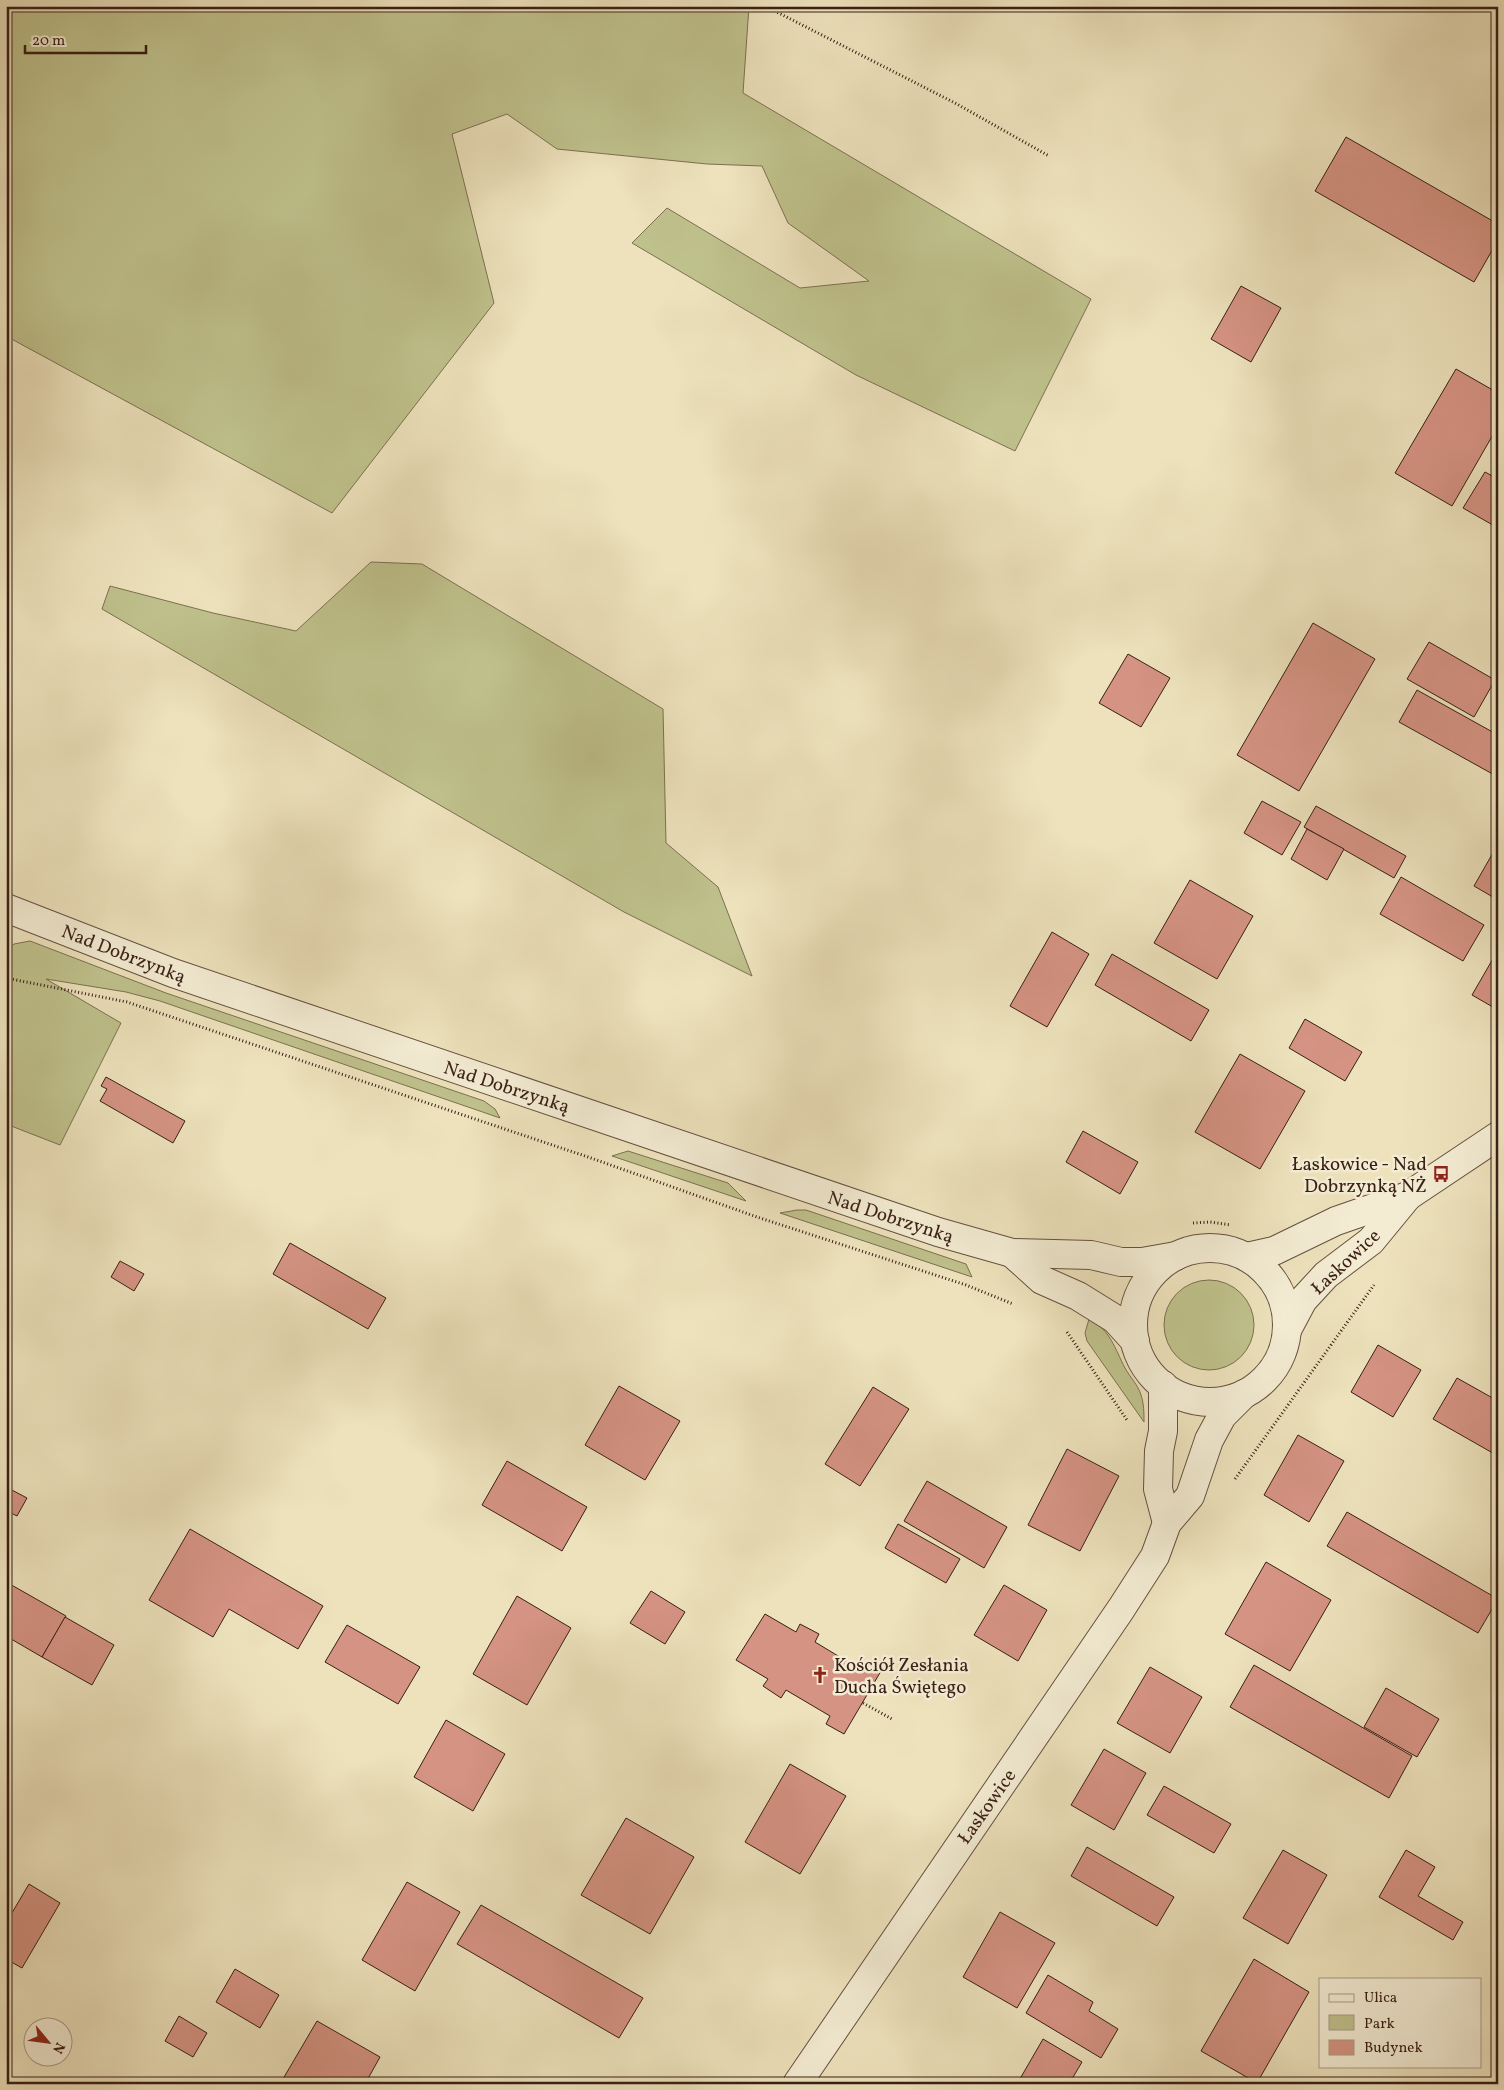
<svg xmlns="http://www.w3.org/2000/svg" width="1504" height="2090" viewBox="0 0 1504 2090" font-family="Vollkorn,serif">
	<rect width="100%" height="100%" fill="#ede2bc"/>
	<filter id="stains"><feTurbulence type="fractalNoise" baseFrequency=".004" numOctaves="4"/><feColorMatrix values="0 0 0 0 .2 0 0 0 0 .09 0 0 0 0 .02 0 0 0 .5 -.17"/></filter>
	<radialGradient id="worn" r=".72"><stop offset=".6" stop-color="#630" stop-opacity="0"/><stop offset="1" stop-color="#630" stop-opacity=".3"/></radialGradient>
	<g fill="#bfc18c" stroke="#7c7051">
		<polygon points="6,6 749,6 743,93 1091,299 1015,451 856,375 632,243 667,208 800,288 869,281 788,223 762,166 707,164 557,149 507,114 452,134 494,303 332,513 6,336"/>
		<polygon points="371,562 422,564 663,709 666,843 718,887 752,976 624,912 102,609 110,586 213,613 296,631"/>
		<polygon points="30,941 166,993 484,1101 495,1109 500,1118 160,1001 126,992 46,979 121,1023 60,1145 6,1124 6,951 14,944"/>
		<polygon points="628,1151 728,1183 746,1201 612,1156"/>
		<polygon points="797,1210 806,1210 966,1264 972,1277 780,1213"/>
		<circle cx="1209" cy="1325" r="45"/>
		<path d="M 1089,1319 C 1110,1329 1115,1349 1125,1368 C 1130,1377 1138,1385 1141,1395 C 1144,1404 1144,1413 1144,1422 L 1087,1341 L 1085,1333 Z"/>
	</g>
	<g fill="#d59383" stroke="#391f16">
		<polygon points="1346,137 1498,224 1498,240 1474,282 1315,191"/>
		<polygon points="1241,286 1281,308 1251,362 1211,339"/>
		<polygon points="1456,369 1498,393 1498,426 1452,506 1395,473"/>
		<polygon points="1485,472 1498,479 1498,528 1463,508"/>
		<polygon points="1313,623 1375,659 1299,791 1237,755"/>
		<polygon points="1429,642 1495,680 1474,717 1407,679"/>
		<polygon points="1128,654 1170,678 1141,727 1099,703"/>
		<polygon points="1417,690 1498,735 1498,777 1399,722"/>
		<polygon points="1262,801 1301,822 1282,855 1244,833"/>
		<polygon points="1316,806 1406,856 1394,878 1304,827"/>
		<polygon points="1307,829 1344,849 1327,880 1291,859"/>
		<polygon points="1498,844 1498,900 1474,886"/>
		<polygon points="1401,877 1484,925 1463,961 1380,914"/>
		<polygon points="1190,880 1253,916 1217,979 1154,943"/>
		<polygon points="1052,932 1089,954 1047,1027 1010,1006"/>
		<polygon points="1498,950 1498,1010 1472,995"/>
		<polygon points="1112,954 1209,1010 1191,1041 1095,985"/>
		<polygon points="1305,1019 1362,1052 1345,1081 1289,1048"/>
		<polygon points="1240,1054 1305,1091 1260,1169 1195,1132"/>
		<polygon points="106,1077 185,1121 173,1143 100,1101 107,1089 101,1086"/>
		<polygon points="1083,1131 1138,1162 1120,1194 1066,1162"/>
		<polygon points="290,1243 386,1298 368,1329 273,1274"/>
		<polygon points="120,1261 144,1274 134,1291 111,1277"/>
		<polygon points="1378,1345 1421,1370 1393,1417 1351,1392"/>
		<polygon points="1457,1378 1498,1401 1498,1456 1433,1419"/>
		<polygon points="619,1386 680,1421 645,1480 585,1445"/>
		<polygon points="873,1387 909,1409 860,1486 825,1464"/>
		<polygon points="1298,1435 1344,1461 1309,1522 1264,1495"/>
		<polygon points="1067,1449 1119,1476 1080,1551 1028,1525"/>
		<polygon points="507,1461 587,1507 562,1551 482,1505"/>
		<polygon points="927,1481 1007,1527 984,1568 904,1521"/>
		<polygon points="6,1484 8,1488 27,1498 17,1516 11,1513 6,1521"/>
		<polygon points="1347,1512 1498,1599 1478,1633 1327,1546"/>
		<polygon points="898,1524 960,1559 946,1583 885,1548"/>
		<polygon points="190,1529 323,1606 298,1649 229,1609 213,1637 149,1600"/>
		<polygon points="1266,1562 1331,1600 1290,1671 1225,1634"/>
		<polygon points="8,1583 66,1616 42,1657 6,1636 6,1585"/>
		<polygon points="1004,1585 1047,1610 1018,1661 974,1635"/>
		<polygon points="651,1591 685,1612 665,1644 630,1623"/>
		<polygon points="517,1596 571,1628 527,1705 473,1674"/>
		<polygon points="765,1614 796,1632 800,1624 819,1634 815,1642 858,1668 863,1661 881,1671 844,1734 826,1724 830,1716 786,1690 781,1698 763,1686 768,1679 736,1660"/>
		<polygon points="65,1617 114,1645 92,1685 42,1657"/>
		<polygon points="347,1625 420,1667 398,1704 325,1662"/>
		<polygon points="1254,1665 1412,1756 1389,1798 1230,1707"/>
		<polygon points="1150,1667 1202,1697 1170,1753 1117,1723"/>
		<polygon points="1386,1688 1439,1719 1417,1757 1364,1727"/>
		<polygon points="446,1720 505,1754 473,1811 414,1777"/>
		<polygon points="1104,1749 1146,1773 1114,1830 1071,1805"/>
		<polygon points="790,1764 846,1796 800,1874 745,1842"/>
		<polygon points="1164,1786 1231,1824 1214,1853 1147,1815"/>
		<polygon points="626,1818 694,1857 650,1934 581,1895"/>
		<polygon points="1087,1847 1174,1897 1157,1926 1071,1876"/>
		<polygon points="1283,1850 1327,1875 1288,1944 1243,1918"/>
		<polygon points="1406,1850 1435,1867 1418,1896 1463,1922 1453,1940 1379,1897"/>
		<polygon points="407,1882 460,1912 415,1991 362,1960"/>
		<polygon points="29,1884 60,1903 22,1968 6,1959 6,1923"/>
		<polygon points="481,1905 643,1998 619,2038 457,1944"/>
		<polygon points="1000,1912 1055,1943 1017,2008 963,1977"/>
		<polygon points="1254,1959 1309,1992 1257,2083 1201,2051"/>
		<polygon points="235,1969 279,1995 260,2028 216,2002"/>
		<polygon points="1048,1975 1093,2002 1089,2011 1118,2029 1101,2058 1026,2013"/>
		<polygon points="179,2016 207,2033 193,2057 165,2041"/>
		<polygon points="317,2021 380,2057 365,2084 280,2084"/>
		<polygon points="1043,2039 1082,2062 1069,2084 1017,2084"/>
	</g>
	<g fill="none" stroke-linecap="round" stroke-linejoin="round">
		<g stroke="#665040" stroke-width="30">
			<g id="tertiary">
				<polyline points="6,908 173,973 938,1232 1012,1253 1091,1255 1121,1262 1142,1262 1176,1256"/>
				<circle cx="1210" cy="1325" r="77"/>
				<polyline points="1012,1253 1042,1280 1078,1296 1115,1319 1135,1341"/>
				<polyline points="1247,1257 1274,1251 1336,1221 1408,1196 1498,1136"/>
				<polyline points="1287,1330 1303,1300 1326,1275 1371,1241 1408,1196"/>
				<polyline points="1163,1385 1163,1431 1159,1451 1158,1489 1167,1523"/>
				<polyline points="797,2084 1121,1609 1155,1556 1167,1523 1190,1496 1209,1440 1222,1416 1244,1394"/>
			</g>
		</g>
		<g stroke="#391f16" stroke-width="3" stroke-dasharray="1 2.5" stroke-linecap="butt">
			<polyline points="765,6 955,103 1049,156"/>
			<polyline points="6,978 127,1002 588,1157 757,1217 966,1285 1013,1304"/>
			<polyline points="1193,1223 1210,1222 1231,1225"/>
			<polyline points="1067,1332 1127,1420"/>
			<polyline points="1235,1479 1374,1285"/>
			<polyline points="863,1703 892,1719"/>
		</g>
		<use href="#tertiary" stroke="#f3ecd3" stroke-width="28"/>
	</g>
	<defs>
		<g id="bus-bare" transform="scale(1.35)"><path d="M-5-6H5V4H4V6H2V4H-2V6H-4V4H-5ZM-3.5-4V0h7V-4ZM-3.5 1.2v1.5H-2V1.2ZM2 1.2v1.5H3.5V1.2Z" fill="#8f2418" stroke="#f3ecd3" stroke-width="2.5" paint-order="stroke"/></g>
		<g id="church-bare" transform="scale(1.35)"><path d="M-1.2-6h2.4v3.5h3.3v2.4h-3.3V6h-2.4V-.1h-3.3v-2.4h3.3Z" fill="#8f2418" stroke="#f3ecd3" stroke-width="2.5" paint-order="stroke"/></g>
	</defs>
	<g fill-rule="evenodd">
		<use href="#bus-bare" x="1441" y="1174"/>
		<use href="#church-bare" x="820" y="1675"/>
	</g>
	<g text-anchor="middle" stroke-width="5" stroke-linejoin="round" paint-order="stroke">
		<g font-size="19" fill="#391f16" stroke="#f3ecd3">
			<text transform="translate(124 953) rotate(21)" y="7">Nad Dobrzynką</text>
			<text transform="translate(507 1086) rotate(18)" y="7">Nad Dobrzynką</text>
			<text transform="translate(891 1216) rotate(18)" y="7">Nad Dobrzynką</text>
			<text transform="translate(1345 1261) rotate(-43)" y="7">Łaskowice</text>
			<text transform="translate(986 1806) rotate(-55)" y="7">Łaskowice</text>
		</g>
		<g font-size="19" fill="#391f16" stroke="#f3ecd3" text-anchor="end">
			<text x="1427" y="1170">Łaskowice - Nad<tspan x="1427" dy="22">Dobrzynką NŻ</tspan></text>
			<text x="834" y="1671" text-anchor="start">Kościół Zesłania<tspan x="834" dy="22">Ducha Świętego</tspan></text>
		</g>
	</g>
	<rect width="1504" height="2090" fill="none" stroke="#ede2bc" stroke-width="25"/>
	<rect x="8" y="8" width="1489" height="2075" fill="none" stroke="#391f16" stroke-width="2.5"/>
	<rect x="12" y="12" width="1479" height="2065" fill="none" stroke="#391f16"/>
	<rect x="1319" y="1978" width="162" height="90" fill="#f3ecd3" stroke="#a99a87"/>
	<rect x="1329" y="1994" width="25" height="8" fill="#f3ecd3" stroke="#a99a87"/>
	<text x="1364" y="2002" font-size="15" fill="#391f16">Ulica</text>
	<rect x="1329" y="2015" width="25" height="15" fill="#bfc18c" stroke="#a99a87"/>
	<text x="1364" y="2028" font-size="15" fill="#391f16">Park</text>
	<rect x="1329" y="2040" width="25" height="15" fill="#d59383" stroke="#a99a87"/>
	<text x="1364" y="2052" font-size="15" fill="#391f16">Budynek</text>
	<g transform="translate(48 2042) rotate(119)"><circle r="24" fill="#f3ecd3" stroke="#a99a87"/>
	<path d="M0-4L9 19L0 12L-9 19Z" fill="#8f2418"/>
	<text y="-8" font-size="14" font-weight="bold" text-anchor="middle" fill="#391f16">N</text>
	</g>
	<path d="M25 45v8h121v-8" fill="none" stroke="#391f16" stroke-width="2.5"/>
	<text x="32" y="45" font-size="15" fill="#391f16" stroke="#f3ecd3" stroke-width="4" paint-order="stroke">20 m</text>
	<rect width="100%" height="100%" filter="url(#stains)"/>
	<rect width="100%" height="100%" fill="url(#worn)"/>
</svg>
